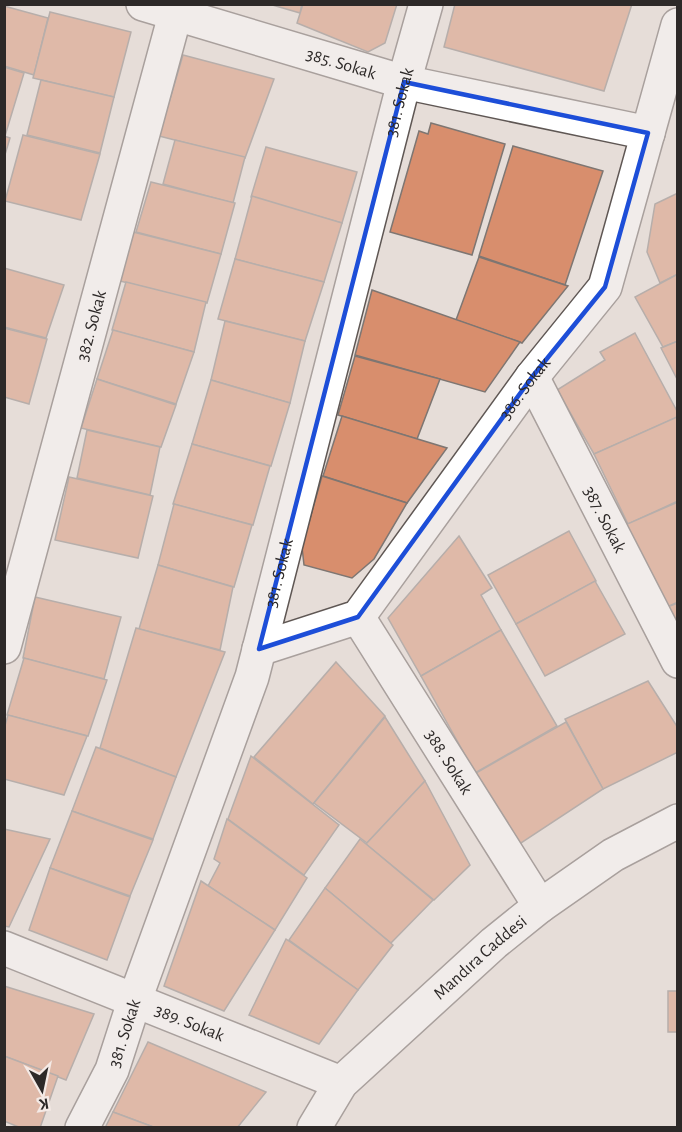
<svg xmlns="http://www.w3.org/2000/svg" width="682" height="1132" viewBox="0 0 682 1132" font-family="'Alegreya Sans',sans-serif">
	<rect width="100%" height="100%" fill="#e6ddd8"/>
	<g fill="#d88e6d" stroke="#7e7672" stroke-width="1.5">
		<polygon points="269,4 302,4 300,13"/>
		<polygon points="303,4 397,4 385,43 368,52 297,23"/>
		<polygon points="455,4 632,4 604,91 444,47"/>
		<polygon points="4,6 48,18 34,75 4,66"/>
		<polygon points="50,12 131,32 114,97 33,78"/>
		<polygon points="183,55 274,79 245,158 159,136"/>
		<polygon points="4,67 24,73 5,136 4,136"/>
		<polygon points="41,80 114,97 100,153 27,135"/>
		<polygon points="431,123 505,144 472,255 390,232 419,131 428,134"/>
		<polygon points="23,135 100,154 81,220 5,201"/>
		<polygon points="4,136 10,138 4,158"/>
		<polygon points="175,140 245,157 233,203 163,184"/>
		<polygon points="513,146 603,171 565,285 479,256"/>
		<polygon points="266,147 357,172 342,223 251,197"/>
		<polygon points="151,182 235,203 221,254 136,232"/>
		<polygon points="678,193 678,274 660,283 647,252 655,204"/>
		<polygon points="252,196 342,223 324,282 235,259"/>
		<polygon points="133,232 221,254 207,303 120,281"/>
		<polygon points="479,257 568,286 522,343 456,320"/>
		<polygon points="235,259 324,282 305,341 218,319"/>
		<polygon points="4,268 64,285 46,338 4,327"/>
		<polygon points="678,274 678,341 663,347 635,297"/>
		<polygon points="126,282 206,302 194,352 112,330"/>
		<polygon points="372,290 520,342 485,392 355,355"/>
		<polygon points="225,321 305,341 290,403 211,380"/>
		<polygon points="4,328 47,339 29,404 4,397"/>
		<polygon points="113,330 194,352 176,404 97,379"/>
		<polygon points="635,333 678,413 678,417 594,454 557,390 605,360 600,352"/>
		<polygon points="678,341 678,381 661,348"/>
		<polygon points="355,356 440,379 417,439 338,415"/>
		<polygon points="97,379 176,405 161,447 81,428"/>
		<polygon points="211,380 290,403 271,466 192,444"/>
		<polygon points="342,416 447,448 407,503 323,476"/>
		<polygon points="677,417 678,501 628,524 594,454"/>
		<polygon points="87,430 160,447 150,495 77,478"/>
		<polygon points="192,444 270,466 253,525 173,504"/>
		<polygon points="322,476 407,503 374,559 352,578 304,565 302,547"/>
		<polygon points="69,477 153,496 138,558 55,540"/>
		<polygon points="678,502 678,602 667,607 625,525"/>
		<polygon points="174,504 252,525 234,587 158,565"/>
		<polygon points="569,531 596,581 516,624 488,575"/>
		<polygon points="459,536 492,588 481,595 501,630 421,676 388,618"/>
		<polygon points="158,565 233,587 220,650 139,629"/>
		<polygon points="595,581 625,634 545,676 516,624"/>
		<polygon points="35,597 121,617 104,679 23,658"/>
		<polygon points="678,603 678,624 667,607"/>
		<polygon points="136,628 225,652 176,777 100,748"/>
		<polygon points="501,630 557,726 475,773 421,676"/>
		<polygon points="24,658 107,680 88,736 7,715"/>
		<polygon points="336,662 385,716 313,804 254,757"/>
		<polygon points="648,681 678,728 678,752 603,789 565,719"/>
		<polygon points="8,715 87,736 64,795 4,779 4,729"/>
		<polygon points="385,717 425,781 367,843 314,803"/>
		<polygon points="566,722 603,789 518,845 476,773"/>
		<polygon points="96,747 176,777 153,839 72,811"/>
		<polygon points="251,756 339,825 304,875 228,819"/>
		<polygon points="425,781 470,865 434,900 366,844"/>
		<polygon points="72,811 153,840 130,896 50,868"/>
		<polygon points="227,819 307,878 275,930 208,886 220,863 214,859"/>
		<polygon points="4,829 50,839 9,927 4,926"/>
		<polygon points="360,839 433,900 391,943 325,888"/>
		<polygon points="50,868 130,897 107,960 29,930"/>
		<polygon points="201,881 275,930 224,1011 164,986"/>
		<polygon points="325,888 393,945 358,990 289,940"/>
		<polygon points="286,939 358,990 319,1044 249,1015"/>
		<polygon points="4,986 94,1014 66,1080 4,1056"/>
		<rect x="668" y="991" width="10" height="41"/>
		<polygon points="148,1042 266,1092 237,1128 156,1128 113,1112"/>
		<polygon points="4,1056 58,1076 40,1128 21,1128 4,1121"/>
		<polygon points="113,1112 156,1128 105,1128"/>
	</g>
	<g fill="none" stroke-linecap="round" stroke-linejoin="round">
		<g stroke="#5f5754" stroke-width="36">
			<g id="minor">
				<path id="s1" d="M 143,4 L 404,82 L 648,133"/>
				<path id="s2" d="M 532,377 L 678,661"/>
				<path id="s3" d="M 358,617 L 540,906"/>
				<path id="s4" d="M 4,647 L 178,4"/>
				<path id="s5" d="M 259,649 L 358,617 L 532,377 L 605,287 L 678,25"/>
				<path id="s6" d="M 4,948 L 341,1083"/>
				<path id="s7" d="M 82,1128 L 112,1070 L 134,1002 L 252,677 L 404,82 L 426,4"/>
				<path id="s8" d="M 314,1128 L 341,1083 L 494,943 L 540,906 L 613,855 L 678,821"/>
			</g>
		</g>
		<use href="#minor" stroke="#fff" stroke-width="33"/>
	</g>
	<path d="M0 0H682V1132H0ZM 404,82 L 648,133 L 605,287 L 532,377 L 358,617 L 259,649 Z" fill="#e6ddd8" fill-opacity=".55" fill-rule="evenodd"/>
	<path fill="none" stroke="#1d4ed8" stroke-width="4.5" stroke-linejoin="round" d="M 404,82 L 648,133 L 605,287 L 532,377 L 358,617 L 259,649 Z"/>
	<g text-anchor="middle" stroke-width="6" stroke-linejoin="round" paint-order="stroke">
		<g font-size="18" fill="#2d2928" stroke="#f4eae6">
			<text dy="6" stroke="none"><textPath href="#s1" startOffset="207">385. Sokak</textPath></text>
			<text dy="6" stroke="none"><textPath href="#s7" startOffset="1076">381. Sokak</textPath></text>
			<text dy="6" stroke="none"><textPath href="#s4" startOffset="333">382. Sokak</textPath></text>
			<text dy="6" stroke="none"><textPath href="#s5" startOffset="387">386. Sokak</textPath></text>
			<text dy="6" stroke="none"><textPath href="#s2" startOffset="160">387. Sokak</textPath></text>
			<text dy="6" stroke="none"><textPath href="#s7" startOffset="590">381. Sokak</textPath></text>
			<text dy="6" stroke="none"><textPath href="#s3" startOffset="171">388. Sokak</textPath></text>
			<text dy="6" stroke="none"><textPath href="#s8" startOffset="240">Mandıra Caddesi</textPath></text>
			<text dy="6" stroke="none"><textPath href="#s6" startOffset="200">389. Sokak</textPath></text>
			<text dy="6" stroke="none"><textPath href="#s7" startOffset="104">381. Sokak</textPath></text>
		</g>
	</g>
	<rect width="682" height="1132" fill="none" stroke="#2d2928" stroke-width="12"/>
	<g transform="translate(42 1090) rotate(171)" stroke="#f4eae6" stroke-width="4.5" paint-order="stroke">
	<path d="M0-4.5L10 22L0 15L-10 22Z" fill="#2d2928"/>
	<text y="-9" font-size="16" font-weight="bold" text-anchor="middle" fill="#2d2928">K</text>
	</g>
</svg>
